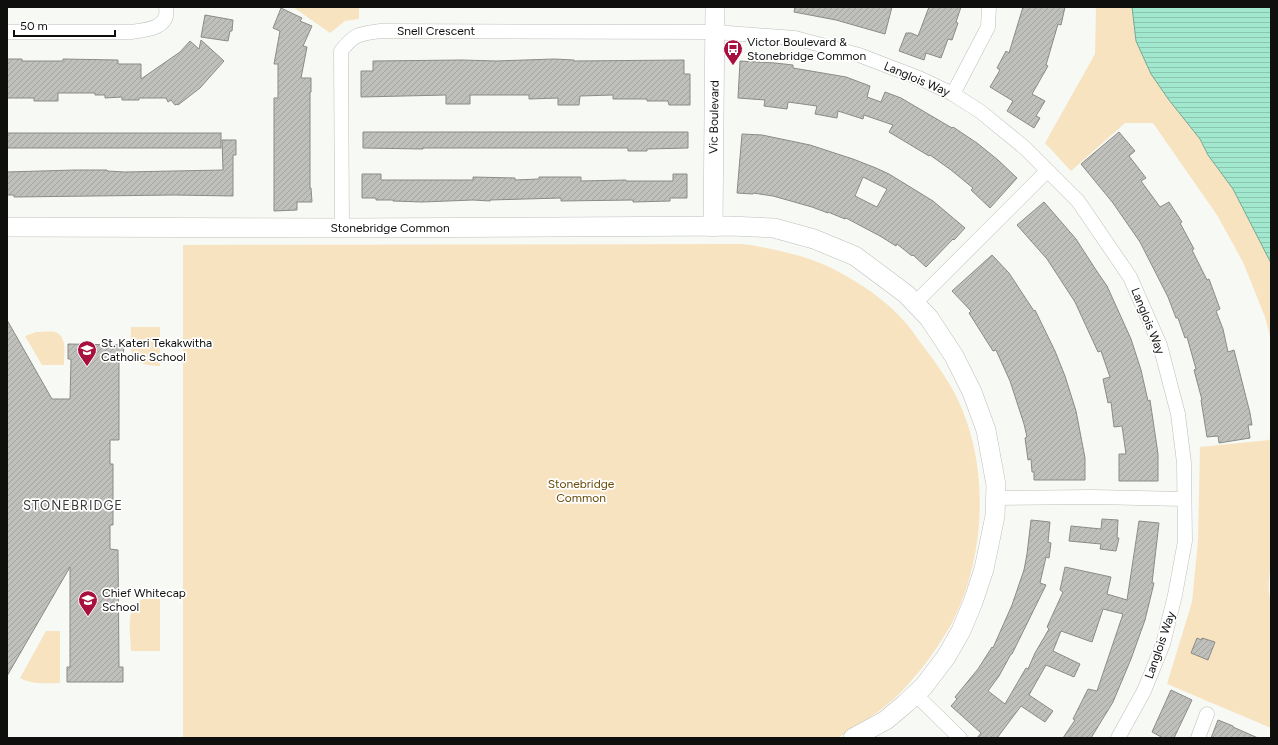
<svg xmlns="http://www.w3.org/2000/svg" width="1278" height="745" viewBox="0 0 1278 745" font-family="Figtree,sans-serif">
	<defs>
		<pattern id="water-rules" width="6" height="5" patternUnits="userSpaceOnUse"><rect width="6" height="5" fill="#a2e8cf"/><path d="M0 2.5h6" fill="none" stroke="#8ac6b1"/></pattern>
		<pattern id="building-hatch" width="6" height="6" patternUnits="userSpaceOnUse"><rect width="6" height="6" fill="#bfbfbb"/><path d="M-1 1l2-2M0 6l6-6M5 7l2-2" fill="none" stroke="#a3a3a0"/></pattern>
	</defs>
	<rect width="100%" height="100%" fill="#f7f9f5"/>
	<g fill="#f8e3c1">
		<polygon points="293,7 359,7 359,19 345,21 330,33"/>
		<polygon points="1096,7 1132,7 1136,41 1169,100 1200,139 1208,155 1233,189 1270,261 1271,263 1271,340 1265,317 1243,262 1217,215 1153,123 1125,123 1071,171 1045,143 1095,54"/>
		<path d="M 742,244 C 771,248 800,254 827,266 C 853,278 885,299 904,321 C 910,327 915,335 920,342 C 934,360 947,378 957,398 C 990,465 986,555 953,621 C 939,647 919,674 899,694 C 881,712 859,724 838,738 L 183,738 L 183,245 Z"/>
		<path d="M 131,327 L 160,327 L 160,366 C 128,365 130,354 131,327 Z"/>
		<path d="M 36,332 C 42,332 50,331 55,332 C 68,336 64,355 64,365 L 42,365 L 25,336 Z"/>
		<path d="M 1271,437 L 1271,564 C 1269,575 1267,590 1271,601 L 1271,728 L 1167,684 L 1192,602 L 1198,540 L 1200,447 L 1269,440 Z"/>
		<path d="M 143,599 L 160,599 L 160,651 L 131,651 C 131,635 124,605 143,599 Z"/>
		<path d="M 46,631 L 60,631 L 60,683 C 46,683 32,685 20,678 Z"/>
	</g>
	<polygon fill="url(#water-rules)" stroke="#76a795" points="1132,7 1271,7 1271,263 1233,189 1208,155 1200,139 1169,100 1151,74 1136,41"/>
	<g fill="url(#building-hatch)" stroke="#8b8b87" fill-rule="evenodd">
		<polygon points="795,7 892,7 885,34 836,20 794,12"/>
		<polygon points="929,7 961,7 956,22 958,23 952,40 948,39 941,58 926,53 924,60 899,51 906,33 911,33 918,36"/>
		<polygon points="1023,7 1065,7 1061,25 1058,24 1046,65 1048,66 1032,94 1045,101 1036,116 1040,118 1034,128 1007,111 1013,101 990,87 1000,70 997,68 1006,51 1009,53"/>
		<polygon points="281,8 302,18 300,21 312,26 303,46 307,47 301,78 311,78 311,92 310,92 310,188 311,188 312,202 297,202 297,210 274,211 274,98 278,98 278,64 274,64 280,31 273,28"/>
		<polygon points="205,15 233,20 232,31 230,31 228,41 201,37"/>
		<polygon points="201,40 224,61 200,88 178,105 178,104 175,105 171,100 168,102 166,98 139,98 139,100 122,100 122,97 105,98 105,95 95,95 95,93 58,93 58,101 34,101 34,98 7,98 7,59 22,59 22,61 63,61 63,59 118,60 118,64 141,64 141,79 180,52 190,41 199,49"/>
		<polygon points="554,59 574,60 574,61 684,60 684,74 690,74 690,105 669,105 668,101 647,101 647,99 613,99 613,95 580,96 579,105 558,105 558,98 529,99 529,95 470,95 470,104 446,104 446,95 361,97 361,71 373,71 373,61 462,60 496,61"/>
		<polygon points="740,61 775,63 793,65 793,68 846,77 870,86 867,97 881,102 885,92 901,98 952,128 953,127 977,143 998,160 1017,178 990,208 971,190 973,188 951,170 930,155 929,156 889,132 893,125 864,115 863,119 838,111 837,118 815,114 817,106 788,102 787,109 764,106 765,100 738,98"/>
		<polygon points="363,132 688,132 688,148 647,149 647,151 628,151 628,148 423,148 423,149 363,148"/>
		<polygon points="1119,132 1135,151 1129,156 1146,178 1141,181 1160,207 1169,202 1182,222 1180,223 1194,249 1192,250 1207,280 1209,279 1220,309 1216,311 1223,329 1228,352 1234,350 1250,413 1252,425 1248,425 1250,438 1219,443 1218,436 1207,437 1201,400 1202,400 1194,370 1196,369 1187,337 1185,338 1178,318 1176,318 1168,297 1140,242 1113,203 1081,164"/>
		<rect x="7" y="133" width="214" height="15"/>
		<path d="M 742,134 L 762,135 L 810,145 L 853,159 L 876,168 L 889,174 L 933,201 L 965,228 L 954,240 L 953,239 L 926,267 L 913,255 L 912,256 L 897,244 L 896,246 L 880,236 L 846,218 L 845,219 L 828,212 L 828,213 L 812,207 L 773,196 L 753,193 L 753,194 L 737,193 ZM 863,177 L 887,189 L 877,207 L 855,196 Z"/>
		<polygon points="222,140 236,140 236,155 233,155 233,196 174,195 14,197 14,195 7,195 7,172 75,170 107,170 107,171 125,172 223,170"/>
		<polygon points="362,174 381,174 381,180 473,180 473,177 515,178 515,180 539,179 539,177 581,177 581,181 626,180 626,181 673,181 673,174 687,174 687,198 670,198 670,201 633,202 633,200 561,201 561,198 490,200 490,201 473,200 422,202 393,201 393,200 376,200 376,198 362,198"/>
		<polygon points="1044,202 1076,239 1096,270 1107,286 1131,339 1141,370 1148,401 1150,400 1158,454 1158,481 1119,481 1119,454 1126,454 1122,426 1114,427 1111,402 1108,403 1103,379 1110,377 1101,351 1098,352 1075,302 1047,259 1017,225"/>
		<polygon points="992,255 1009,273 1034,311 1035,310 1055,351 1065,376 1076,411 1085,458 1085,480 1034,480 1034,472 1032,472 1031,459 1028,460 1025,438 1027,437 1024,424 1010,381 996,350 993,351 969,313 971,311 952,291"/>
		<polygon points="7,320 52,399 70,399 71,359 68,359 68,344 124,345 123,359 119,359 119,440 110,440 110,464 113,464 113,525 110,525 110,549 118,550 119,667 123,667 123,682 67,682 67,667 70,667 70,567 7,676"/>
		<polygon points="1102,519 1118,520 1117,538 1119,538 1116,551 1100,549 1101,544 1069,541 1071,526 1101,529"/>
		<polygon points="1031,520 1050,522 1048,542 1051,543 1049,558 1046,557 1040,583 1046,585 1012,654 1011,654 999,676 988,691 1005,704 1026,668 1028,669 1035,653 1049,629 1047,627 1063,592 1060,590 1065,567 1111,577 1107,594 1127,600 1139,521 1159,523 1152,583 1154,583 1145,620 1131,659 1113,702 1091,738 1063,738 1075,720 1073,719 1088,689 1097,691 1123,614 1103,609 1092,642 1061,631 1053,651 1080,664 1074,677 1046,665 1029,695 1053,711 1045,722 1021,706 997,738 977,738 981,733 951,706 957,699 955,697 978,669 992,647 993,648 1012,605 1024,570 1027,554"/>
		<polygon points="1197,638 1201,640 1202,638 1215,642 1208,660 1191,653"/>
		<polygon points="1171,690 1192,700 1174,738 1163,738 1152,732"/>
		<polygon points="1218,720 1233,726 1233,727 1258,738 1211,738"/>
	</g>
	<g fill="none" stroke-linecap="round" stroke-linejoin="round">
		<g stroke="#bebfbb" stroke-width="15">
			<g id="street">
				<path d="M 7,32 L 131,32 C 147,30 170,28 166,7"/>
				<polyline points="953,94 988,27 989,7"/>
				<path d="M 342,228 L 341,51 C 355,33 360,34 381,31 L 715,32 L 795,38 L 859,55 L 919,78 L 953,94 L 981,112 L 1025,148 L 1078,201 L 1130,277 L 1160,345 L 1178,414 L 1184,463 L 1185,541 L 1175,595 L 1163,644 L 1144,691 L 1118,738"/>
				<polyline points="915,303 1047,171"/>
				<polyline points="997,498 1094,497 1184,499"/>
				<polyline points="915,694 960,738"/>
				<polyline points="1198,738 1207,714"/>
			</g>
		</g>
		<g stroke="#bebfbb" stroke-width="20">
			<g id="secondary">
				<polyline points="7,227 342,228 730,226 774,228 814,239 855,256 906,294 929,318 954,356 972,392 986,430 996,485 995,516 984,569 973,602 961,631 946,657 924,686 905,704 886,720 853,738"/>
				<polyline points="713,227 715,7"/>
			</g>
		</g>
		<use href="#street" stroke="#fff" stroke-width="14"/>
		<use href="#secondary" stroke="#fff" stroke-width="19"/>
	</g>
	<defs>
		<g id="bus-pin" transform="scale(1)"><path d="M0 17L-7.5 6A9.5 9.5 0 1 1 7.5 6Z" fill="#a8113f" stroke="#fff"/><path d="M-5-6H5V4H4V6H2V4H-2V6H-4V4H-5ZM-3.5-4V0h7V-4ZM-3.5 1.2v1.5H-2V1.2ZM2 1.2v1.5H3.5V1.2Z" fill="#fff"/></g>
		<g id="school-pin" transform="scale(1)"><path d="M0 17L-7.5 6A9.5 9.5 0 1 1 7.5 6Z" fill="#a8113f" stroke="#fff"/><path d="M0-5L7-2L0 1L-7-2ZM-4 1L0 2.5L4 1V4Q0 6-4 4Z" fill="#fff"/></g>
	</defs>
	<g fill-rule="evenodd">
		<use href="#bus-pin" x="733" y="49"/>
		<use href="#school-pin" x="87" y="350"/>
		<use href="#school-pin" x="88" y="600"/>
	</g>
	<g text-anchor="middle" stroke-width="3.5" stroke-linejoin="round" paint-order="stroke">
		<g font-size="12" fill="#0f0f0e" stroke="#fff">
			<text x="436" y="35">Snell Crescent</text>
			<text transform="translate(917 79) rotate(23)" y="4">Langlois Way</text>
			<text transform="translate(714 117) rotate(-89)" y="4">Vic Boulevard</text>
			<text x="390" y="232">Stonebridge Common</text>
			<text transform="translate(1148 321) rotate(68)" y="4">Langlois Way</text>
			<text transform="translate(1160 645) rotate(-71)" y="4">Langlois Way</text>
		</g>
		<g font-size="12" fill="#0f0f0e" stroke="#fff" text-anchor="start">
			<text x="747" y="46">Victor Boulevard &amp;<tspan x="747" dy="14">Stonebridge Common</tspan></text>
			<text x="101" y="347">St. Kateri Tekakwitha<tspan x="101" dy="14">Catholic School</tspan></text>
			<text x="102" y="597">Chief Whitecap<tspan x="102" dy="14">School</tspan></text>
		</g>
		<g font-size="12" fill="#684905" stroke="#fff">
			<text x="581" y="488">Stonebridge<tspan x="581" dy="14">Common</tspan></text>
		</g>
		<g font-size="13" letter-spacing="1" fill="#3a3c39" stroke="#fff">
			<text x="73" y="510">STONEBRIDGE</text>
		</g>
	</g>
	<rect width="1278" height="745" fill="none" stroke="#0f0f0e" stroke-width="16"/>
	<path d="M14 30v6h101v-6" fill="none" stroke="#0f0f0e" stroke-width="2"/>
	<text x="20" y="30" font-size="12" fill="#0f0f0e" stroke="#ffffff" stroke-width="3" paint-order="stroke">50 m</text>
</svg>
